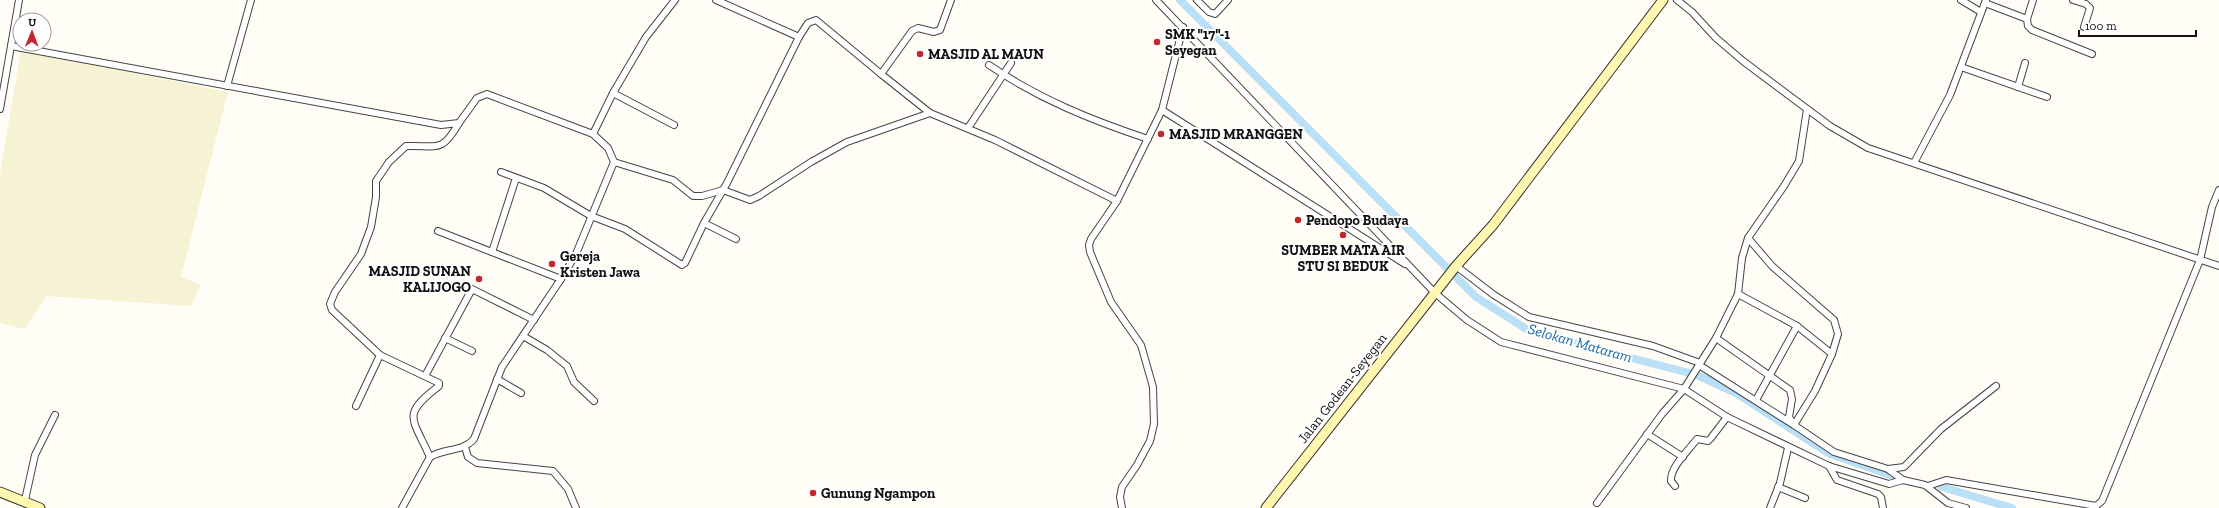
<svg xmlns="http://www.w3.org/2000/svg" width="2219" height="508" viewBox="0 0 2219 508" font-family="'Zilla Slab',serif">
	<rect width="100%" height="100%" fill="#fffdf5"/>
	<polygon fill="#f6f3d4" points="21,50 228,92 181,277 201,285 191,306 46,296 25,329 0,323 0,174"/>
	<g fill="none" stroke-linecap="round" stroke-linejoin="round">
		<g stroke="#b9e0f7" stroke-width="8">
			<polyline points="1180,0 1476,297 1531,332 1697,375 1736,393 1828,453 1893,476"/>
			<polyline points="1942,487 2012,508"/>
		</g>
		<g stroke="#444" stroke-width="8">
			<g id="street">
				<polyline points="716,0 799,37 808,23 816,20 881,74"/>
				<polyline points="951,0 940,30 934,32 918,28 912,31 881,74 930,113 995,140 1117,201 1162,110 1183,27"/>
				<polyline points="1156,0 1435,293 1467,320 1501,342 1684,389 1727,417 1829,466 1889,484 1903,480 1925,485 1948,503 1966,508"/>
				<polyline points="1197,0 1209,12 1215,14 1228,0"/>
				<polyline points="1677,0 1692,12 1716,38 1743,61 1830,126 1868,148 2219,266"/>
				<polyline points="1961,0 1981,12"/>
				<polyline points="2073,0 2086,4 2090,8 2084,27"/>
				<polyline points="1985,3 2027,19 2028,26 2032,30 2092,54"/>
				<polyline points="2027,19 2033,0"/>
				<polyline points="11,46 441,125 459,123 477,98 487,94 593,134"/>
				<path d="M 989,65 C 1039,99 1091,120 1148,139"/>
				<polyline points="1961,67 2047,97"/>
				<polyline points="227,86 251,0"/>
				<polyline points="2018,87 2025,63"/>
				<polyline points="613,93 674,125"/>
				<polyline points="0,109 19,0"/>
				<polyline points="1162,110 1405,264"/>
				<polyline points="968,128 1011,63"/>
				<polyline points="614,162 673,180 693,196 702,196 723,190 750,200 759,196 811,162 847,142 930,113"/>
				<polyline points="1914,163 1950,95 1986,0"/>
				<polyline points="501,172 544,188 591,216 625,229 682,265 685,263 704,223"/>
				<polyline points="1117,201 1091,239 1089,245 1090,252 1111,302 1141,345 1153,387 1154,424 1150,441 1137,465 1122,487 1120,497 1122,508"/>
				<polyline points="438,231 561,279"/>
				<polyline points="736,239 704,223 727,183 799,37"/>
				<polyline points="492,252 516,178"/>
				<polyline points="1456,266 1494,295 1529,317 1653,346 1700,363"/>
				<polyline points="1738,294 1797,326 1832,354 1838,334 1834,320 1772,266 1748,238"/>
				<polyline points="523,336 547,350 567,366 574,382 594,401"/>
				<polyline points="445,338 472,351"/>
				<polyline points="1716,338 1790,390 1792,399 1789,417 1794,425 1834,452 1888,469 1903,480"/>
				<polyline points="1699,365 1794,425 1815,391 1832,354"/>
				<polyline points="425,376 472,289 534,320"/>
				<polyline points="497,379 521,393"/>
				<polyline points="1756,400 1797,326"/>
				<polyline points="356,406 380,355"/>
				<polyline points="1647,434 1683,457"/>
				<polyline points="465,447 468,457 477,463 553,471 568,489 576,508"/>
				<path d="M 430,457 C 412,417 401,415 439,386 L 439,383 L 380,355 L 332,310 L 330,304 L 335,292 L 361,254 L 371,227 L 376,197 L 376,181 L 389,162 L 406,146 C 438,145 441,154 459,123"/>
				<polyline points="1829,466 1837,480 1878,494 1881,497 1883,508"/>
				<polyline points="1888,469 1904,467 1941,429 1996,386"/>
				<path d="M 1675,486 L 1671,481 C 1670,467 1689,450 1697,439 L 1708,441 L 1711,438 L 1727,417"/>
				<polyline points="1928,486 1946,480 2096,506 2102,501 2200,260 2212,207 2219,190"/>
				<polyline points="1778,487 1805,498"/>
				<polyline points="25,500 35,455 55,415"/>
				<polyline points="1597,503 1662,414 1684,389 1716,338 1738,294 1742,258 1748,238 1784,186 1799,161 1807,109"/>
				<path d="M 402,508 L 430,457 C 444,448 463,452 474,439 L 502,367 L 561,279 L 576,254 L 614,162 L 608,148 L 593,134 L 613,93 L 646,37 L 675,0"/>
				<polyline points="1770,508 1780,483 1788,448"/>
			</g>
		</g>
		<g stroke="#333" stroke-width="11">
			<g id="secondary">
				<polyline points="0,492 40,508"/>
				<polyline points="1266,508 1456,266 1493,225 1663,0"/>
			</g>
		</g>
		<use href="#street" stroke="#fff" stroke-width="6"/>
		<use href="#secondary" stroke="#fff6b0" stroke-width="9"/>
	</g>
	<g fill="#c4262e" stroke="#fff" stroke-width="1.5">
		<circle cx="1157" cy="42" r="4"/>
		<circle cx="920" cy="54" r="4"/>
		<circle cx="1161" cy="134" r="4"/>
		<circle cx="1298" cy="220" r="4"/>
		<circle cx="1343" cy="235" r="4"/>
		<circle cx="552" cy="264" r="4"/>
		<circle cx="479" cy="279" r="4"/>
		<circle cx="813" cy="493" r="4"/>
	</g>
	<g text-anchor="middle" stroke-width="4" stroke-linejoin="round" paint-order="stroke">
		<g font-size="14" font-weight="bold" fill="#111" stroke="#fff" text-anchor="start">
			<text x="1165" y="39">SMK "17"-1<tspan x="1165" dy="16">Seyegan</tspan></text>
			<text x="928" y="59">MASJID AL MAUN</text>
			<text x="1169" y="139">MASJID MRANGGEN</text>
			<text x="1306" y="225">Pendopo Budaya</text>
			<text x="1343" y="255" text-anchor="middle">SUMBER MATA AIR<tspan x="1343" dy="16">STU SI BEDUK</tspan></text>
			<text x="560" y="261">Gereja<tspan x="560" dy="16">Kristen Jawa</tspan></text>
			<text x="471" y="276" text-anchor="end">MASJID SUNAN<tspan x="471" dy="16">KALIJOGO</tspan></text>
			<text x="821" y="498">Gunung Ngampon</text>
		</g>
		<g font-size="14" fill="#111" stroke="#fff">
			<text transform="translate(1342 388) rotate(-52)" y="5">Jalan Godean-Seyegan</text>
		</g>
		<g font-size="15" font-style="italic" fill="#1768a6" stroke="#fff">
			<text transform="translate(1580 343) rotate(16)" y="5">Selokan Mataram</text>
		</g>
	</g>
	<g transform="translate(32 32) rotate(1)"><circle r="19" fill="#ffffff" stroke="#a0a0a0"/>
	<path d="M0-3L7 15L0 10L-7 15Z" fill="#c4262e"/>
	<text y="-6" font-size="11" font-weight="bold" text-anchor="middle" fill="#111111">U</text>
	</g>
	<path d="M2079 30v6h117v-6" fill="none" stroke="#111111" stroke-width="2"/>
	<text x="2085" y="30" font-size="12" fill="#111111" stroke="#ffffff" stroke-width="3" paint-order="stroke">100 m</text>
</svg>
